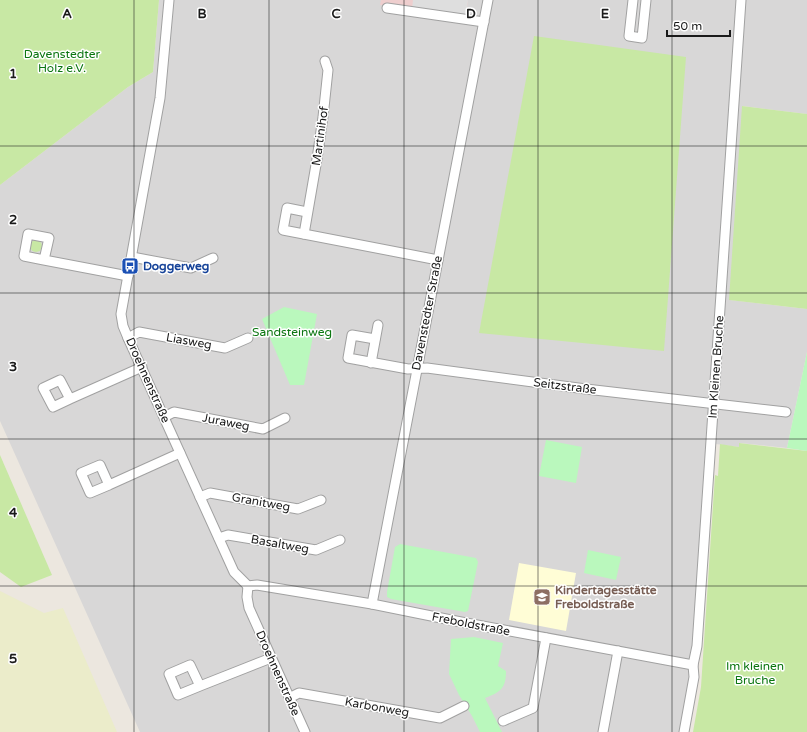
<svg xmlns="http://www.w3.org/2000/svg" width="807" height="732" viewBox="0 0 807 732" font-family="'Varela Round',sans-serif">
	<rect width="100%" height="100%" fill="#ece7df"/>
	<polygon fill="#d8d7d7" points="159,0 807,0 807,114 743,106 730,300 807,309 807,352 787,448 740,443 739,447 708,443 694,663 681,732 140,732 0,421 0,185 128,87 153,72"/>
	<polygon fill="#eecece" points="381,0 468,0 466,16 380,5"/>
	<polygon fill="#fffdd6" points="519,563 576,573 566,631 509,620"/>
	<polygon fill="#ebecca" points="0,591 44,613 63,608 117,732 0,732"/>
	<g fill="#c8e8a4">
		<polygon points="0,0 159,0 153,72 128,87 0,185"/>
		<polygon points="534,36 686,57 664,351 479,333"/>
		<polygon points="742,106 807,114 807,309 729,300"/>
		<circle cx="36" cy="246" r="6"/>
		<polygon points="739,443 807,451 807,732 693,732 701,687 715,475 718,476 720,444 739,447"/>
		<polygon points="0,455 52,575 21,587 0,572"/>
	</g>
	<g fill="#baf8bd">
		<polygon points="284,307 317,314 304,385 290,385 262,319"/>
		<polygon points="807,352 807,451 787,448"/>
		<polygon points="546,440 582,447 576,483 539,476"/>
		<polygon points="400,544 476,558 478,562 468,611 465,612 391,599 387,597 387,592 395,547"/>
		<polygon points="588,550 621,557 616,580 584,573"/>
		<path d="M 474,637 L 503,643 L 498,666 L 506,671 C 506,688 501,692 485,698 L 502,732 L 480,732 L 472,716 L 459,695 L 449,674 L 451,639 Z"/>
	</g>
	<polygon fill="#dedede" points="413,0 468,0 466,16 412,9"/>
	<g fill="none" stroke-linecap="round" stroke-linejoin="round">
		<g stroke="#a1a1a1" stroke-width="11">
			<g id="street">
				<polyline points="169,0 160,98 121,314 123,326 128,338 234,572 248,586"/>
				<polyline points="633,0 629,36 642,38 646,0"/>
				<polyline points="387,8 484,22"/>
				<polyline points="307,212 287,208 283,230 438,260"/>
				<polyline points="304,234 317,159 323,117 328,70 325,61"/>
				<polyline points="132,257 191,268 213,258"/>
				<polyline points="44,260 24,256 28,234 49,238 44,260 128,276"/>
				<polyline points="128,338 139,332 225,348 248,338"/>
				<polyline points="375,339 352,335 348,358 408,369 427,368 586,389 786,412"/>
				<polyline points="371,363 378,325"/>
				<polyline points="70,399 53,407 43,388 60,380 70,399 142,367"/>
				<polyline points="164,417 174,412 263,429 285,418"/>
				<polyline points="109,485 90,493 81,473 100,465 109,485 180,453"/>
				<polyline points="200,497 210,493 298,509 321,500"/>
				<polyline points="219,538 228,535 316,550 340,540"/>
				<polyline points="248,586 257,585 372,604 461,622 693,665"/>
				<polyline points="248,586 247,597 249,608 305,732"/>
				<polyline points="372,604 488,0"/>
				<polyline points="200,686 178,695 169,674 190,665 200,686 271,658"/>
				<polyline points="289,698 299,693 440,718 464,706"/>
				<polyline points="503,721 533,708 546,638"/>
				<polyline points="603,732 618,651"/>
				<polyline points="684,732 694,677 693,665 697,646 741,0"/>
			</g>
		</g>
		<use href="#street" stroke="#fff" stroke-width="9"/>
	</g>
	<path fill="none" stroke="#1a1a1a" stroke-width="1" stroke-opacity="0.55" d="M 134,0 L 134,732M 269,0 L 269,732M 404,0 L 404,732M 538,0 L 538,732M 672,0 L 672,732M 0,146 L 807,146M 0,293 L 807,293M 0,439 L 807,439M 0,586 L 807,586"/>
	<defs>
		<g id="bus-square" transform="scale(0.9)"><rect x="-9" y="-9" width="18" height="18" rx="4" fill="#1a4fb4" stroke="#fff"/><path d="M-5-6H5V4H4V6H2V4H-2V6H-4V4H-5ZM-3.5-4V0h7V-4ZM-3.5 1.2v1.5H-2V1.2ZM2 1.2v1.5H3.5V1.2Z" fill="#fff"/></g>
		<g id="school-square" transform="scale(0.9)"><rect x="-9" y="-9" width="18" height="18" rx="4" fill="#8d6e63" stroke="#fff"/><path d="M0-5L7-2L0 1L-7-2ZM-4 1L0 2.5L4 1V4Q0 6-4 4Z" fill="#fff"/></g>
	</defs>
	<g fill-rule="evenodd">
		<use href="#bus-square" x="130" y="266"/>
		<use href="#school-square" x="542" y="597"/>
	</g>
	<g text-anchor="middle" stroke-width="3" stroke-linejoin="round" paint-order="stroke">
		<g font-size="12" fill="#0b7610" stroke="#fff">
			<text x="62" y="58">Davenstedter<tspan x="62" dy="14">Holz e.V.</tspan></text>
			<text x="292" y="336">Sandsteinweg</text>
			<text x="755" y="670">Im kleinen<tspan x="755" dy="14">Bruche</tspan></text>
		</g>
		<g font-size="12" fill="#1a1a1a" stroke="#fff">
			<text transform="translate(320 136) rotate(-82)" y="4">Martinihof</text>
			<text transform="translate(427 313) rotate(-79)" y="4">Davenstedter Straße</text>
			<text transform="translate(189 341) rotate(10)" y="4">Liasweg</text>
			<text transform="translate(716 367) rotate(-86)" y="4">Im Kleinen Bruche</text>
			<text transform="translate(148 380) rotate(66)" y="4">Droehnenstraße</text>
			<text transform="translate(565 386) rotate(7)" y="4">Seitzstraße</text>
			<text transform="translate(226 422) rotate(11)" y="4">Juraweg</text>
			<text transform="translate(261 502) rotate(10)" y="4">Granitweg</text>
			<text transform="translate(280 544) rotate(10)" y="4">Basaltweg</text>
			<text transform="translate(471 624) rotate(11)" y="4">Freboldstraße</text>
			<text transform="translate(278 673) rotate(66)" y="4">Droehnenstraße</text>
			<text transform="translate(377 707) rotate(10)" y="4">Karbonweg</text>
		</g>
		<g font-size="12" font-weight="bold" fill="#164399" stroke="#fff" text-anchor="start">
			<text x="143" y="270">Doggerweg</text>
		</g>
		<g font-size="12" font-weight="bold" fill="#785e54" stroke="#fff" text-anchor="start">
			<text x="555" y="594">Kindertagesstätte<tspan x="555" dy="14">Freboldstraße</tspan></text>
		</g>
	</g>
	<g font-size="13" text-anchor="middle" font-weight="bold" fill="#1a1a1a" stroke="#fff" stroke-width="3" stroke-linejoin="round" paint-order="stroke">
		<text x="67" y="18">A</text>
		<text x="202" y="18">B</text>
		<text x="336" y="18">C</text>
		<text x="471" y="18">D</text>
		<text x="605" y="18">E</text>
		<text x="13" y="78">1</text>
		<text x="13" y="224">2</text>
		<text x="13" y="371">3</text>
		<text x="13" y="517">4</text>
		<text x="13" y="663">5</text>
	</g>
	<path d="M667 30v6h63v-6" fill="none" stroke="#1a1a1a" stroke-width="2"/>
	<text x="673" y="30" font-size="12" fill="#1a1a1a" stroke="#ffffff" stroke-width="3" paint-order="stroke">50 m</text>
</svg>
